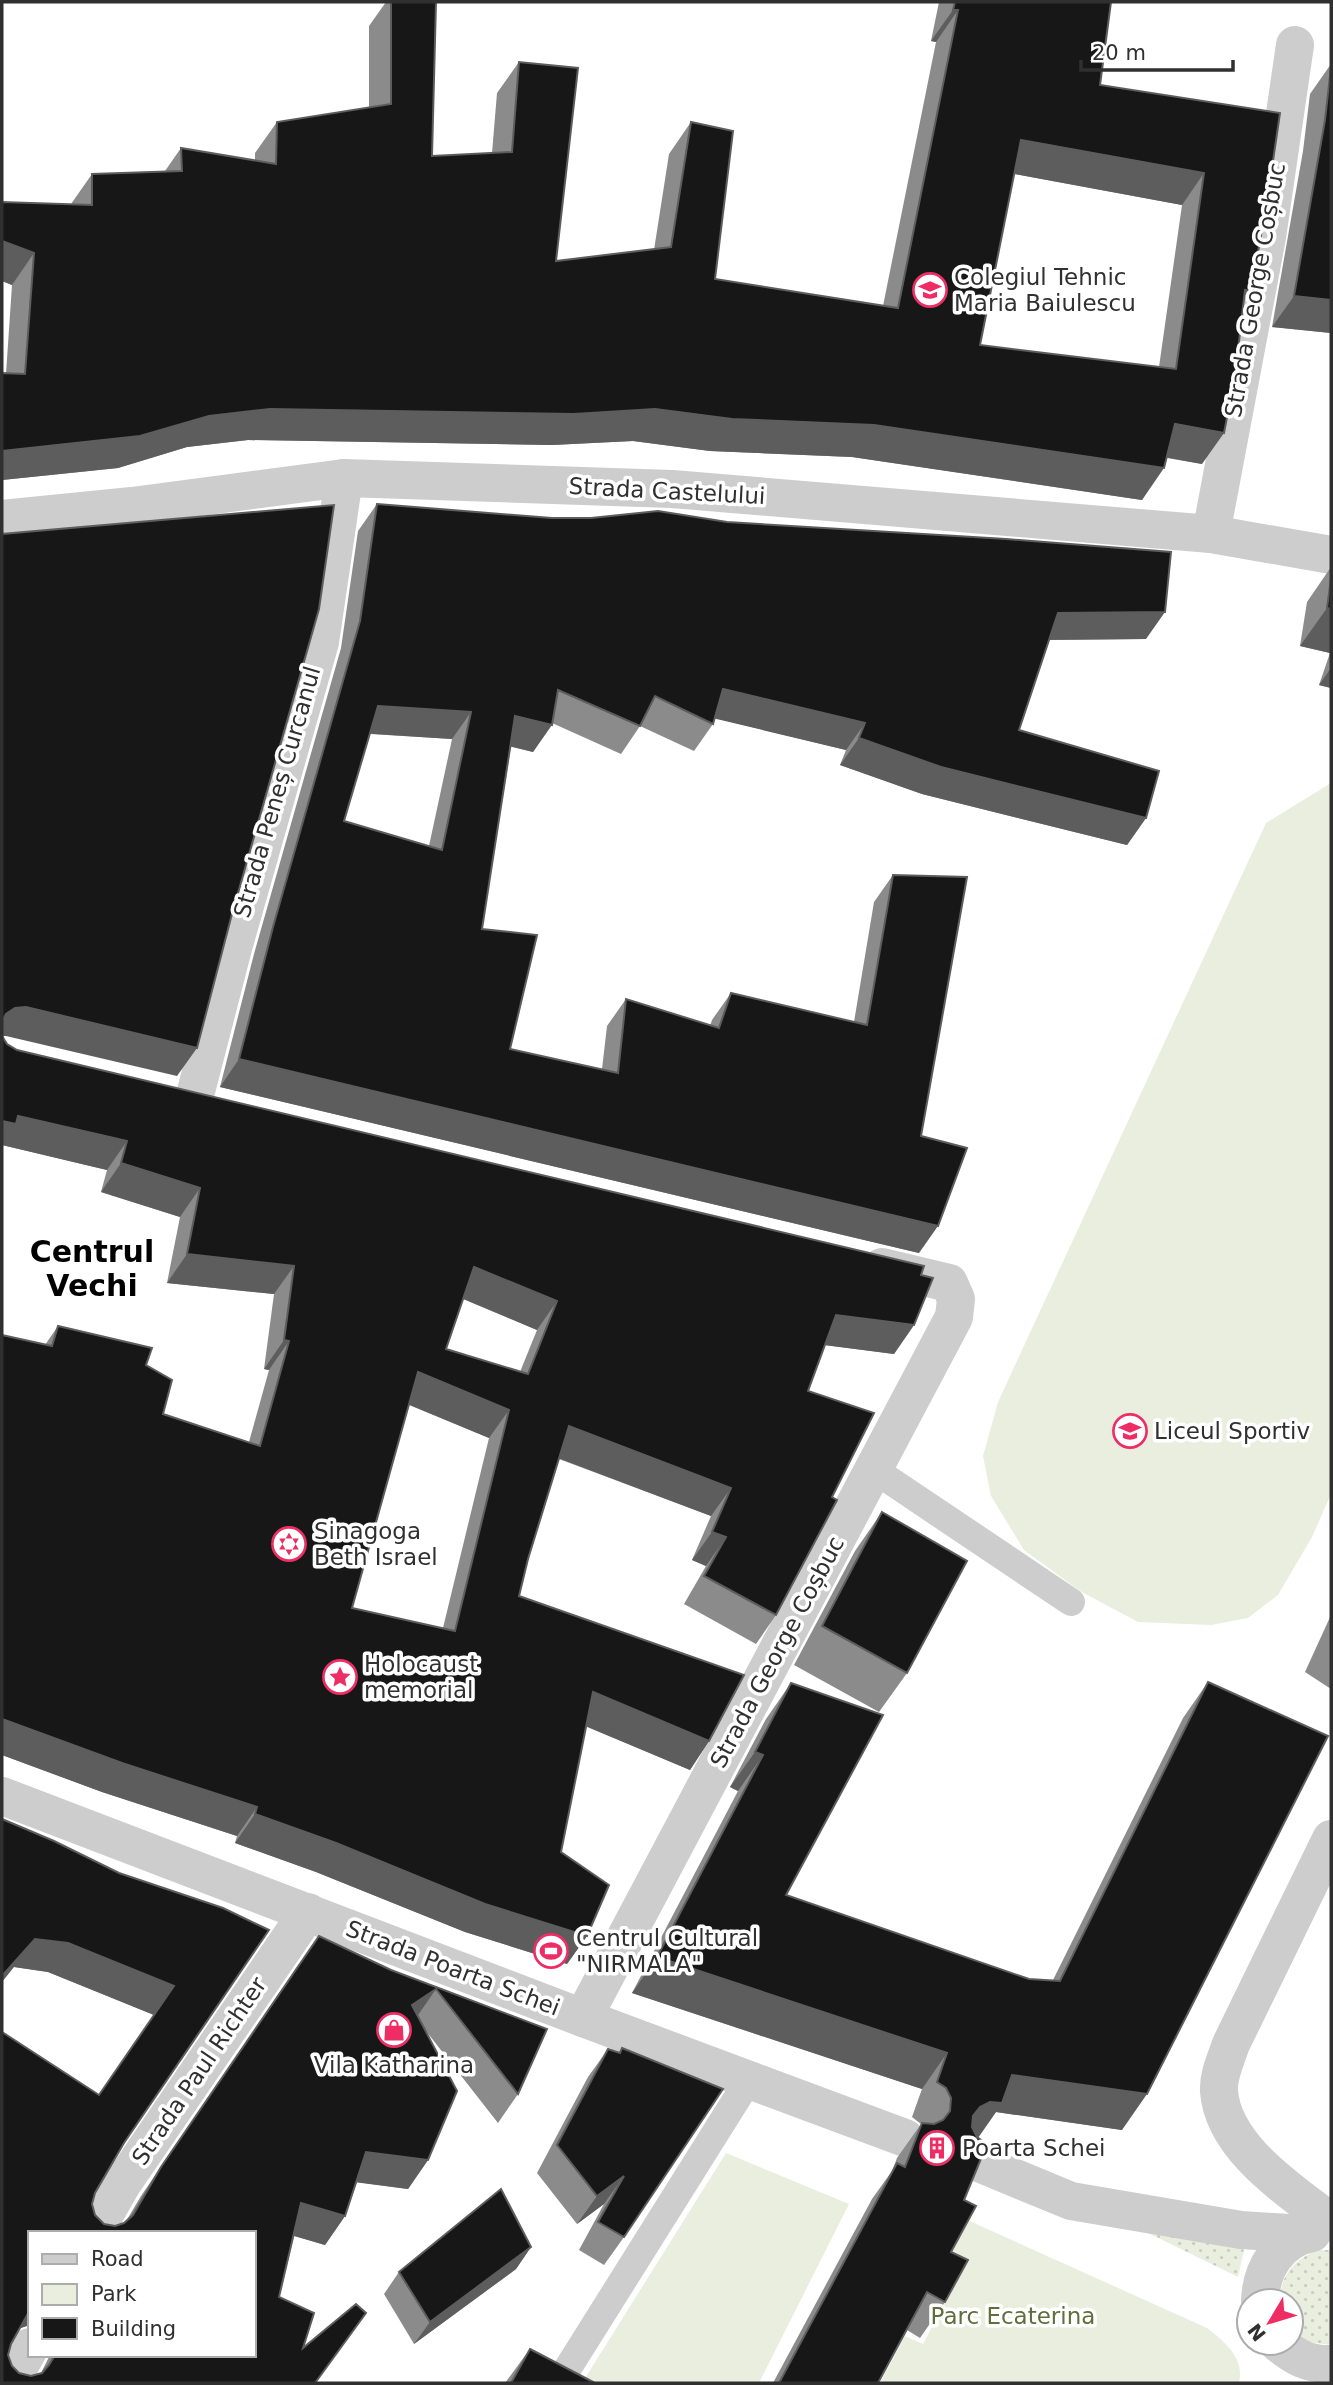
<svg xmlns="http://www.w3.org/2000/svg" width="1333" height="2385" viewBox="0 0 1333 2385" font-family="'DejaVu Sans',sans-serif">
	<defs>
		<pattern id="garden-dots" width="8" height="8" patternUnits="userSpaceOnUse" patternTransform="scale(1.75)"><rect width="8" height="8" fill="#eaeede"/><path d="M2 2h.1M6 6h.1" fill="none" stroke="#c9ccbf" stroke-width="1.8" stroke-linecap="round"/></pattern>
	</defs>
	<rect width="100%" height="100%" fill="#fff"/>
	<g fill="#eaeede">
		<polygon points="1331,783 1331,1494 1312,1537 1278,1595 1248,1618 1211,1625 1138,1622 1080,1591 1024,1550 991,1496 983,1456 998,1402 1266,823"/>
		<polygon points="726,2153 849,2204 759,2383 582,2383"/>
		<path d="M 954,2214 L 1207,2328 C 1225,2342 1245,2358 1239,2383 L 880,2383 L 905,2336 L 923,2344 L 949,2294 L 935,2284 L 957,2241 Z"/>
	</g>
	<g fill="url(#garden-dots)">
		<polygon points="1142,2230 1240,2246 1244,2250 1238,2277"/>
		<path d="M 1318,2250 L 1331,2250 L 1331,2345 L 1308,2342 L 1291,2329 L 1291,2301 L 1280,2301 C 1280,2275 1295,2259 1318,2250 Z"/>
	</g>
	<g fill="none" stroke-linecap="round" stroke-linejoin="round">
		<g stroke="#cdcdcd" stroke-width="28">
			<polyline points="873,1469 1071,1602"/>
			<polyline points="566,2371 748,2081"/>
		</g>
		<g stroke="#cdcdcd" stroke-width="38">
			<polyline points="94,2233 122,2184 308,1912"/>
			<polyline points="10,2383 30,2347"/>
		</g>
		<g stroke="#cdcdcd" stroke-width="38">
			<polyline points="2,519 132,506 344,478 672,489 1211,534 1331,555"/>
			<polyline points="1211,534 1267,237 1295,45"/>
			<polyline points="193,1103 233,948 320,642 344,478"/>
			<path d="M 1331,1839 L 1231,2044 C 1226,2059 1218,2075 1219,2091 C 1223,2148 1290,2190 1331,2222"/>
			<polyline points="583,2018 954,1317 956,1299 949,1283 882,1267"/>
		</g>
		<g stroke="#cdcdcd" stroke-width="38">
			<polyline points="2,1796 583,2018 905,2138"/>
			<polyline points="969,2159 1071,2201 1241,2230 1305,2234"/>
			<path d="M 1260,2301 C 1261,2269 1279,2239 1312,2233"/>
			<path d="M 1278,2343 C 1295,2357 1309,2365 1331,2364"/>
		</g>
	</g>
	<g fill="#8b8b8b" fill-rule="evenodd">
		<path d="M 386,2 L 436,2 L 432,156 L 492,153 L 497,93 L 519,62 L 556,261 L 654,250 L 669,154 L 691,122 L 715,279 L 883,306 L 936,42 L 931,41 L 939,2 L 1111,2 L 1100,85 L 1280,113 L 1251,291 L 1243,301 L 1202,464 L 1167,458 L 1142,500 L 852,457 L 710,451 L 633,441 L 552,445 L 248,440 L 187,447 L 118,468 L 2,480 L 2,373 L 6,374 L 12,285 L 2,281 L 71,204 L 92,174 L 165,171 L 181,148 L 255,160 L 255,153 L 277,122 L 369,108 L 369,26 ZM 1014,174 L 1182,205 L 1159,367 L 980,345 Z"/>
		<polygon points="1331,64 1331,333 1272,327 1303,151 1310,94"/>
		<path d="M 377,504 L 1146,639 L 1049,640 L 1019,730 L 1146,818 L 1127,845 L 922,794 L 840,765 L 846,750 L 715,718 L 713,724 L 694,751 L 640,726 L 621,754 L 552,723 L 533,752 L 511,746 L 482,929 L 510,1049 L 602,1069 L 607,1026 L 626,999 L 710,1026 L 712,1020 L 731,993 L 854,1022 L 874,902 L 893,875 L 921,1136 L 919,1253 L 220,1087 L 254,954 L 341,648 L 358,531 ZM 370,734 L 452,739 L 429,846 L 344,821 Z"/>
		<polygon points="1331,567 1331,688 1319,685 1330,653 1300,646 1307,602"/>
		<path d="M 7,1044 L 17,1050 L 921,1275 L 914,1325 L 894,1354 L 825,1345 L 808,1391 L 832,1497 L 776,1615 L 756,1644 L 684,1604 L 706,1566 L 692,1560 L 711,1516 L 559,1459 L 528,1559 L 519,1596 L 709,1741 L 690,1770 L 586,1726 L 561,1852 L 587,1936 L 567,1964 L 465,1932 L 316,1872 L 235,1843 L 237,1836 L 102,1792 L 2,1755 L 2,1335 L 45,1345 L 58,1326 L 146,1365 L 163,1414 L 249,1442 L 269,1370 L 264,1369 L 274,1294 L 167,1283 L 180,1217 L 101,1192 L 107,1170 L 2,1145 ZM 463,1299 L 537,1330 L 520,1372 L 446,1349 ZM 409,1405 L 489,1438 L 443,1628 L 352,1608 Z"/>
		<polygon points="882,1512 907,1673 879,1712 794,1665 855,1551"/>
		<polygon points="1331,1615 1331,1689 1305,1672"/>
		<polygon points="1208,1682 1122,2130 996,2112 978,2138 951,2252 945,2302 920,2338 907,2330 878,2383 773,2383 872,2199 892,2171 897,2158 921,2124 912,2117 922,2089 632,1993 738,1791 730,1787 766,1719 791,1683 786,1895 1029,1979 1053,1980 1183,1718"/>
		<path d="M 2,1819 L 119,1873 L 223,1908 L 124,2143 L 95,2193 L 92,2204 L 95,2215 L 104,2224 L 115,2226 L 125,2223 L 141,2196 L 299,1964 L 391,1970 L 547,2029 L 518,2094 L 498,2123 L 426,2031 L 428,2160 L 408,2189 L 357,2182 L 345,2216 L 325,2245 L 294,2236 L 279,2297 L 303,2348 L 316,2383 L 2,2383 L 2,2032 L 99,2095 L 154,2015 L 48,1972 L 14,1967 ZM 30,2233 L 254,2355 L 50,2355 L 41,2373 L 31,2376 L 19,2373 L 12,2366 L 8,2355 L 11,2344 L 20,2328 L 30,2325 Z"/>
		<polygon points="622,2048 624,2237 604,2265 579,2250 604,2204 577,2224 537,2173 588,2077 608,2049 619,2052"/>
		<polygon points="531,2247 516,2269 414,2344 384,2294 399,2272"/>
		<polygon points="530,2349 595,2383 505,2383"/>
	</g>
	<g fill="#5d5d5d">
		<polygon points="953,10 958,10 936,42 931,41"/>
		<polygon points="1021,140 1204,173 1182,205 999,171"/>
		<polygon points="2,241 34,253 12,285 2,281"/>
		<polygon points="1245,290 1251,291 1229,322"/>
		<polygon points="1294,296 1331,300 1331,333 1272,327"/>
		<polygon points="270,409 655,409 874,425 1164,468 1142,500 852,457 710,451 633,441 552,445 248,440 187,447 118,468 2,480 2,451 209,416"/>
		<polygon points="1175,424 1224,433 1202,464 1153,455"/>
		<polygon points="1327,608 1331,609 1331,651 1330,653 1300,646"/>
		<polygon points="1165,612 1146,639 1039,640 1058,613"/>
		<polygon points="1331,668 1331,688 1319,685"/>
		<polygon points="723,689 865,723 846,750 704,716"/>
		<polygon points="378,706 471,712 452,739 359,733"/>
		<polygon points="515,716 552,725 533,752 496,743"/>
		<polygon points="859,738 1146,818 1127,845 922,794 840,765"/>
		<polygon points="26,1007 197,1048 177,1076 6,1036 2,1036 2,1020 6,1014 15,1008"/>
		<polygon points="239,1059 938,1226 919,1253 220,1087"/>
		<polygon points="18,1116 127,1141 107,1170 2,1145 2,1121"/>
		<polygon points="121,1163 200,1188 180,1217 101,1192"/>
		<polygon points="187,1254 294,1266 274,1294 167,1283"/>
		<polygon points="474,1267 557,1301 537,1330 454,1295"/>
		<polygon points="836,1315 914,1325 894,1354 816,1344"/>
		<polygon points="284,1340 289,1341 269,1370 264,1369"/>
		<polygon points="418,1372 509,1410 489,1438 398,1400"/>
		<polygon points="569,1426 731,1488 711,1516 550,1455"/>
		<polygon points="712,1532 726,1537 706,1566 692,1560"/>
		<polygon points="593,1692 709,1741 690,1770 573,1721"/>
		<polygon points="2,1719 257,1807 237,1836 102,1792 2,1755"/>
		<polygon points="755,1752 763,1755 738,1791 730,1787"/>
		<polygon points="255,1814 336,1843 587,1936 567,1964 465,1932 316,1872 235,1843"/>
		<polygon points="35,1939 68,1943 174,1986 154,2015 48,1972 14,1967 2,1982 2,1976"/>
		<polygon points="657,1957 947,2053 922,2089 632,1993"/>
		<polygon points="436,1989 416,2018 412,2005"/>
		<polygon points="1012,2075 1147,2094 1122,2130 996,2112 977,2139 955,2142 980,2107"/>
		<polygon points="366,2152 428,2160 408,2189 346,2181"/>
		<polygon points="624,2176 604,2204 577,2224 597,2196"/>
		<polygon points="301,2203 345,2216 325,2245 281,2232"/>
		<polygon points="531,2247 516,2269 414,2344 430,2322"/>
		<polygon points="30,2309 30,2325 18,2329"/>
	</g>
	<g fill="#171717" stroke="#5d5d5d" stroke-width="2" fill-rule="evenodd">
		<path d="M 391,2 L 436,2 L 432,156 L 512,152 L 519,62 L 578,68 L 556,261 L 671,247 L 691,122 L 733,131 L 715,279 L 898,308 L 958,10 L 953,10 L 955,2 L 1111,2 L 1100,85 L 1280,113 L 1267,202 L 1251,291 L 1245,290 L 1235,376 L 1224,433 L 1175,424 L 1164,468 L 874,425 L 732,419 L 655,409 L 574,414 L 270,409 L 209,416 L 140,436 L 2,451 L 2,373 L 25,374 L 34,253 L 2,241 L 2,202 L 92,205 L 92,174 L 182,171 L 181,148 L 276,164 L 277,122 L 391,104 ZM 1021,140 L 1204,173 L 1176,369 L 980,345 Z"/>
		<polygon points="1331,67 1331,300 1294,296 1325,120"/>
		<path d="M 377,504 L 552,518 L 591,518 L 658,511 L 727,522 L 1006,539 L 1171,552 L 1165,612 L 1058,613 L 1019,730 L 1159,771 L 1146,818 L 941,767 L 859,738 L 865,723 L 723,689 L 713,724 L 655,696 L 640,726 L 558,690 L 552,725 L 515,716 L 482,929 L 537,935 L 510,1049 L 618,1073 L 626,999 L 719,1028 L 731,993 L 867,1025 L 893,875 L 967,877 L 921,1136 L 967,1148 L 938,1226 L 239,1059 L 273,927 L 360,621 ZM 378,706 L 471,712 L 442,850 L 344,821 Z"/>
		<polygon points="334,505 319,609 232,914 197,1048 26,1007 15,1008 6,1014 2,1022 2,534"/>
		<polygon points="1331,579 1331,609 1327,608"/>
		<path d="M 2,1036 L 7,1044 L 17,1050 L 924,1266 L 921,1275 L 933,1278 L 914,1325 L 836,1315 L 808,1391 L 874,1413 L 832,1497 L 837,1500 L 776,1615 L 704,1576 L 726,1537 L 712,1532 L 731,1488 L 569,1426 L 528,1559 L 519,1596 L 744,1675 L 709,1741 L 593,1692 L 561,1852 L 609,1885 L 587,1936 L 485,1904 L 336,1843 L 255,1814 L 257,1807 L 122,1763 L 2,1719 L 2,1335 L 52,1346 L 58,1326 L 152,1348 L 146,1365 L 172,1380 L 163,1414 L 260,1446 L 289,1341 L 284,1340 L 294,1266 L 187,1254 L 200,1188 L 121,1163 L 127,1141 L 18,1116 L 16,1124 L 2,1121 ZM 474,1267 L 557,1301 L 528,1374 L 446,1349 ZM 418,1372 L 509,1410 L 455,1631 L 352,1608 Z"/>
		<polygon points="882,1512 967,1561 907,1673 822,1626"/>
		<polygon points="1208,1682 1328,1736 1147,2094 1012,2075 1002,2103 990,2102 980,2107 973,2116 972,2127 977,2137 987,2144 964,2200 976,2206 951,2252 968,2260 945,2302 927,2292 878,2383 779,2383 897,2163 905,2167 922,2123 934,2124 943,2120 950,2111 951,2098 946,2088 937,2082 947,2053 657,1957 763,1755 755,1752 791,1683 883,1715 786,1895 1029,1979 1060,1981"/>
		<path d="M 2,1819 L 54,1841 L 119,1873 L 223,1908 L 269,1930 L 124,2143 L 95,2193 L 92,2204 L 95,2215 L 104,2224 L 115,2226 L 124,2223 L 133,2215 L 161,2167 L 319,1936 L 391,1970 L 547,2029 L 518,2094 L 436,1989 L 412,2005 L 457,2091 L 428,2160 L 366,2152 L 345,2216 L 301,2203 L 279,2297 L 314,2313 L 303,2348 L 356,2304 L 366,2313 L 315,2383 L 2,2383 L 2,2032 L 99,2095 L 174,1986 L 68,1943 L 35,1939 L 2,1976 ZM 30,2233 L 254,2233 L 254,2355 L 55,2355 L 49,2365 L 42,2373 L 31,2376 L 19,2373 L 12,2366 L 8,2355 L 11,2344 L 30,2310 Z"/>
		<polygon points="622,2048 723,2089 624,2237 598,2222 624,2176 597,2196 557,2145 608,2049 620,2053"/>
		<polygon points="501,2189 531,2247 430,2322 399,2272"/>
		<polygon points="530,2349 595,2383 511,2383"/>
	</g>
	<defs>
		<g id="school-ring" transform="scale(1.75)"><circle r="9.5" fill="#fff" stroke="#ed2d64" stroke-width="1.5"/><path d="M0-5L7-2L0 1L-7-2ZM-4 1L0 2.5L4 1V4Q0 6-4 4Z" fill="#ed2d64"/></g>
		<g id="university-ring" transform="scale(1.75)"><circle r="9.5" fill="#fff" stroke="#ed2d64" stroke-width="1.5"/><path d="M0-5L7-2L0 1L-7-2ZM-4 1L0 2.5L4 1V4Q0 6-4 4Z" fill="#ed2d64"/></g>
		<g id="synagogue-ring" transform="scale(1.75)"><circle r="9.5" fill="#fff" stroke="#ed2d64" stroke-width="1.5"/><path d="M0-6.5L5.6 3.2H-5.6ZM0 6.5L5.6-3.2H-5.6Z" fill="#ed2d64"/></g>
		<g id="sight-ring" transform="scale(1.75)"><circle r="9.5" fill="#fff" stroke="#ed2d64" stroke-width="1.5"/><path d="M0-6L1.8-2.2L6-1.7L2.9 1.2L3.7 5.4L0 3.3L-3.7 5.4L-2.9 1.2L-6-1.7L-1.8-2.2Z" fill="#ed2d64"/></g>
		<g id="stadium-ring" transform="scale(1.75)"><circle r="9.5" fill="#fff" stroke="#ed2d64" stroke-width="1.5"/><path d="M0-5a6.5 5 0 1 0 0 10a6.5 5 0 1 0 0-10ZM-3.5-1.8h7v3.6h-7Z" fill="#ed2d64"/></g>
		<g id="shop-ring" transform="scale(1.75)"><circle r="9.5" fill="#fff" stroke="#ed2d64" stroke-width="1.5"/><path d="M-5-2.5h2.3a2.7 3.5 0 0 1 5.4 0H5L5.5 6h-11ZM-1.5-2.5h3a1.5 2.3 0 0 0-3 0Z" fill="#ed2d64"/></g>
		<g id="building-ring" transform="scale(1.75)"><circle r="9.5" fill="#fff" stroke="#ed2d64" stroke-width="1.5"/><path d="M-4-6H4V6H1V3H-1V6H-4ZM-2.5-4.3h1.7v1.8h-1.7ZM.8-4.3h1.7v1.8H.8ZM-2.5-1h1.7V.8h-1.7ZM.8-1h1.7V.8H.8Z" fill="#ed2d64"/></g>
	</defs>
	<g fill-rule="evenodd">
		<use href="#school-ring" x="930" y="290"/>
		<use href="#university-ring" x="1130" y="1431"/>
		<use href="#synagogue-ring" x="289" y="1544"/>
		<use href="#sight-ring" x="340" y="1677"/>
		<use href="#stadium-ring" x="551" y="1951"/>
		<use href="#shop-ring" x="394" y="2030"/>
		<use href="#building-ring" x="937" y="2148"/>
	</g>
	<g text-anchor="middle" stroke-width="7" stroke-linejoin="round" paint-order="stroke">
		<g font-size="23" fill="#303030" stroke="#fff" text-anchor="start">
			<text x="954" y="285">Colegiul Tehnic<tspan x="954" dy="26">Maria Baiulescu</tspan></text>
			<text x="1154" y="1439">Liceul Sportiv</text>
			<text x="314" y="1539">Sinagoga<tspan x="314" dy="26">Beth Israel</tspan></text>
			<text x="364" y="1672">Holocaust<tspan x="364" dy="26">memorial</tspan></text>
			<text x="576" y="1946">Centrul Cultural<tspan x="576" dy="26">"NIRMALA"</tspan></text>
			<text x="394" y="2073" text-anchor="middle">Vila Katharina</text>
			<text x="962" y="2156">Poarta Schei</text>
		</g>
		<g font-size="23" fill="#303030" stroke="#fff">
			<text transform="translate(1255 290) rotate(-80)" y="8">Strada George Coșbuc</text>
			<text transform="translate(667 491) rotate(3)" y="8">Strada Castelului</text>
			<text transform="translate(277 792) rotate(-74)" y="8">Strada Peneș Curcanul</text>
			<text transform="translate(777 1652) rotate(-62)" y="8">Strada George Coșbuc</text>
			<text transform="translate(453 1968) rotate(21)" y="8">Strada Poarta Schei</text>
			<text transform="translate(199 2071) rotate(-56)" y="8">Strada Paul Richter</text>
		</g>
		<g font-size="23" fill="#5e6f3b" stroke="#fff">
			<text x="1013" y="2324">Parc Ecaterina</text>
		</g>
		<g font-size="30" font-weight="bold" fill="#000" stroke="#fff">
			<text x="92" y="1262">Centrul<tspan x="92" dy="34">Vechi</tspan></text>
		</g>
	</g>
	<rect width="1333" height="2385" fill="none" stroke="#303030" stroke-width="7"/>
	<rect x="28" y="2231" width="228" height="126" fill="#ffffff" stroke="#acacac" stroke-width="2"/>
	<rect x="42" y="2254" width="35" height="10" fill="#cdcdcd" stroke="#acacac" stroke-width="2"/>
	<text x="91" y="2266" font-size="21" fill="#303030">Road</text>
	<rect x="42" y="2284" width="35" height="21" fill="#eaeede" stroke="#acacac" stroke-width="2"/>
	<text x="91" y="2301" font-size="21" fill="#303030">Park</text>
	<rect x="42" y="2318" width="35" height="21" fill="#171717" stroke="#acacac" stroke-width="2"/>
	<text x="91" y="2336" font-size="21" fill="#303030">Building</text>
	<g transform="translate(1270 2322) rotate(232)"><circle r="33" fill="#ffffff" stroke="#acacac" stroke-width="2"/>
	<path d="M0-5L12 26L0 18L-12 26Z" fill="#ed2d64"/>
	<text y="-10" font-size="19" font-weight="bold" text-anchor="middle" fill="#303030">N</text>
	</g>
	<path d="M1081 60v10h152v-10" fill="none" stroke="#303030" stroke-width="3.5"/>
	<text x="1092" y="60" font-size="21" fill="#303030" stroke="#ffffff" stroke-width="5" paint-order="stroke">20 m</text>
</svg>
